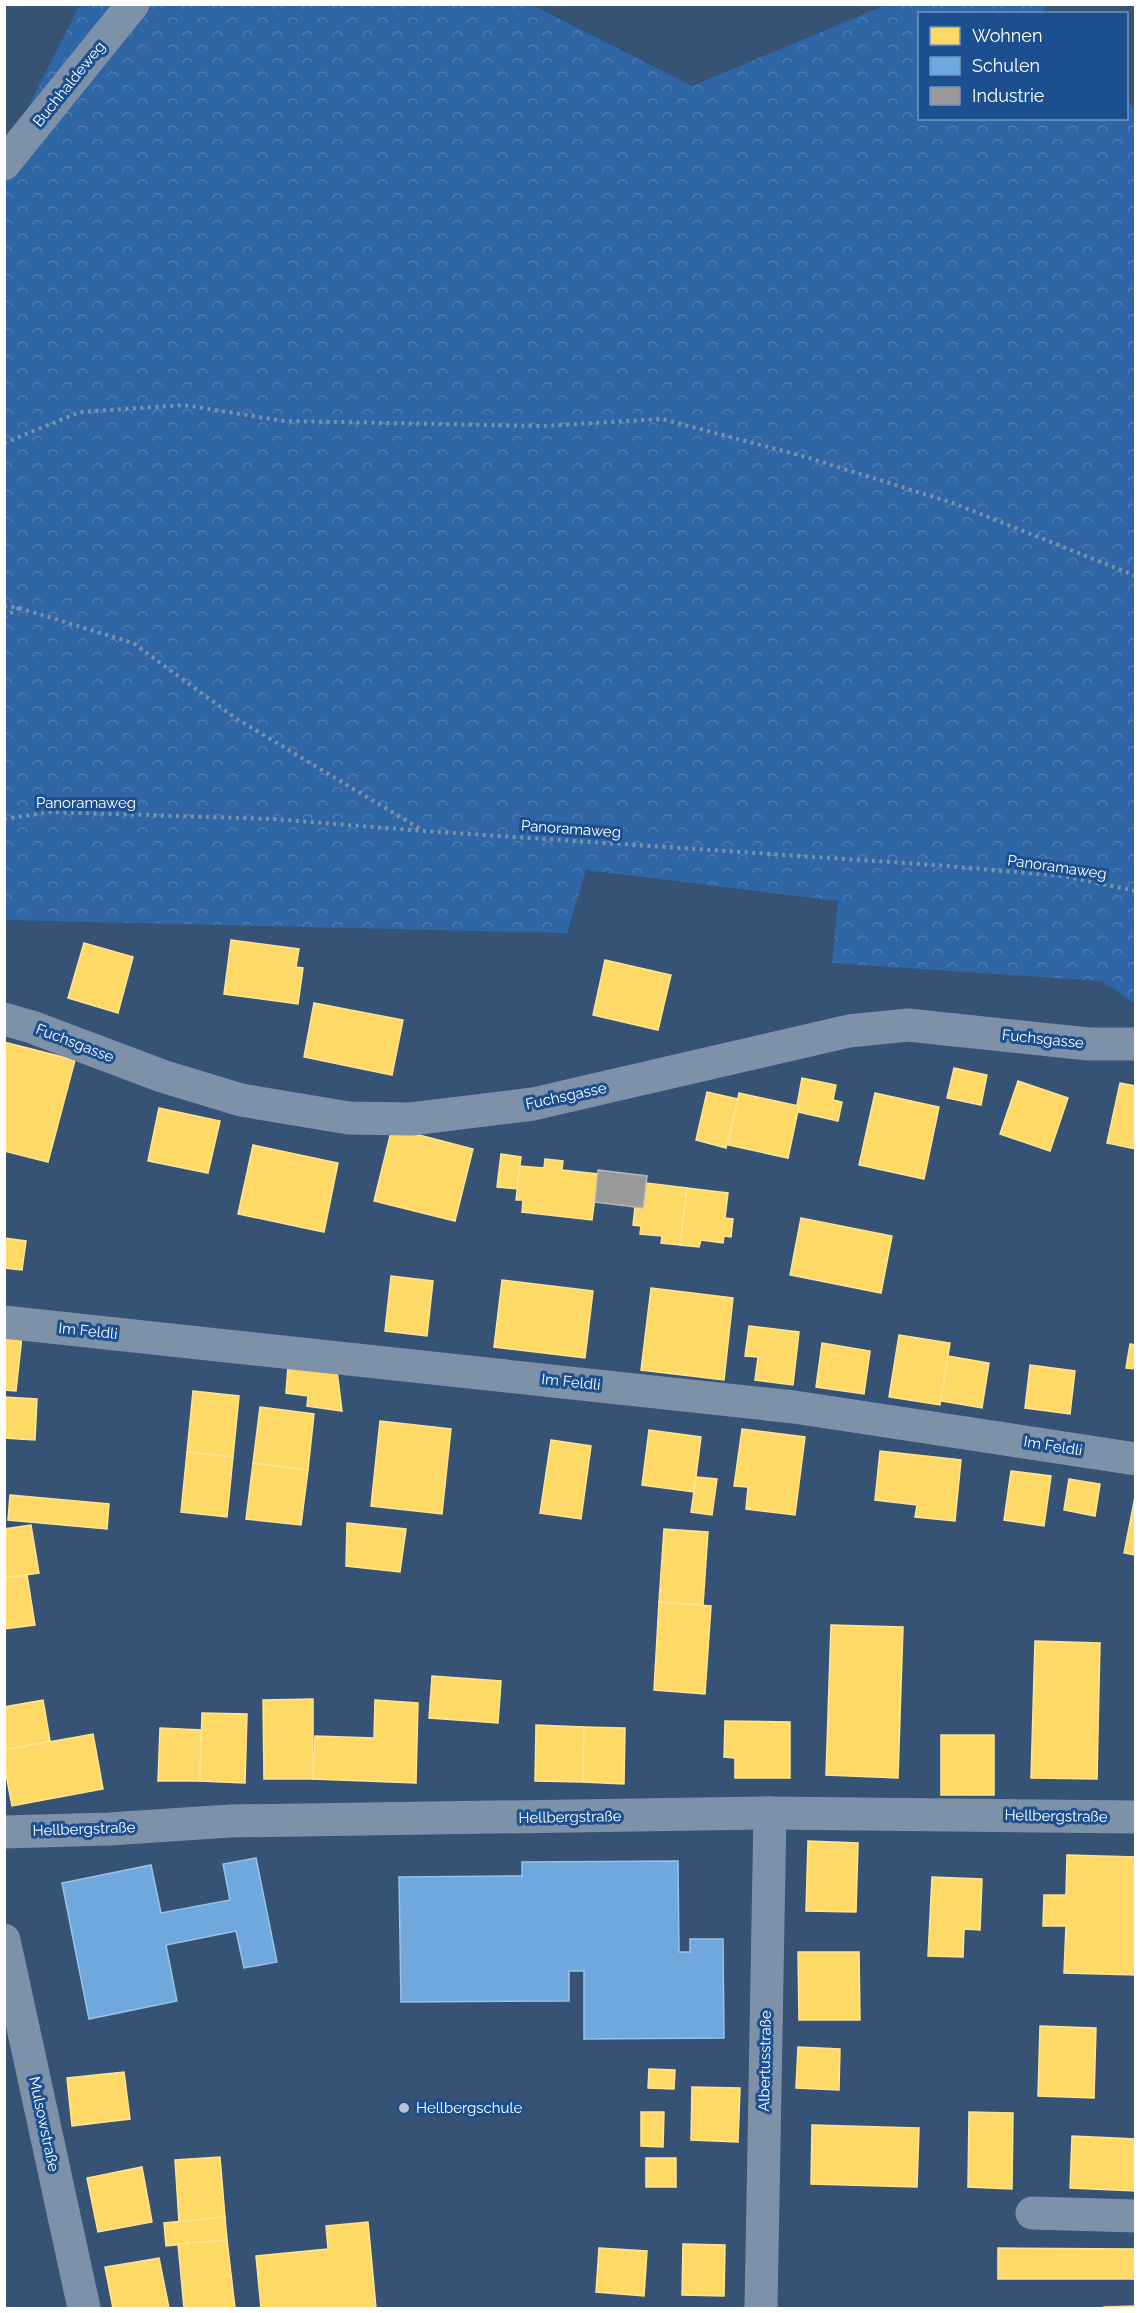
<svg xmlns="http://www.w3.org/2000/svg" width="1140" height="2313" viewBox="0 0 1140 2313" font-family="Raleway,sans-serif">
	<defs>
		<pattern id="forest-crowns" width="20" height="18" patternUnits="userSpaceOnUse" patternTransform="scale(1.5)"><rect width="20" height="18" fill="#2f66a5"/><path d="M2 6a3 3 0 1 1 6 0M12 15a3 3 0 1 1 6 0" fill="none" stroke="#4e7db2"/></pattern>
	</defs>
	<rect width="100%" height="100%" fill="#365274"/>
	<polygon fill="url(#forest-crowns)" points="80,5 532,5 692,86 886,5 1047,5 1043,13 920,14 920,118 1126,118 1127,101 1135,109 1135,1004 1102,981 832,963 838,901 586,870 567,933 5,920 4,154"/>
	<g fill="#ffd966" stroke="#ffe494" stroke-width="1.5">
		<polygon points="231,940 299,949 296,967 303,968 298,1004 224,994"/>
		<polygon points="84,943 133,957 118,1013 68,998"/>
		<polygon points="605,960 671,975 658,1030 593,1015"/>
		<polygon points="314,1003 403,1020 392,1075 304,1057"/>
		<polygon points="4,1042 75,1060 48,1162 4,1151"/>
		<polygon points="954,1068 987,1075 981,1105 947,1098"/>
		<polygon points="802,1078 836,1085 833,1100 842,1102 838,1121 798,1112 799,1106 797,1105"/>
		<polygon points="1018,1081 1068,1098 1050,1151 1000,1134"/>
		<polygon points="1120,1083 1136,1086 1136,1149 1107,1143"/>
		<polygon points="707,1092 738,1099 726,1148 696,1140"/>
		<polygon points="739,1093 799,1106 788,1158 728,1145"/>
		<polygon points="875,1093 939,1107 924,1179 859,1165"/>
		<polygon points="159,1108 220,1121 208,1173 148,1161"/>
		<polygon points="392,1128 473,1149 455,1221 374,1201"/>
		<polygon points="253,1145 338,1163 324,1232 238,1214"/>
		<polygon points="501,1154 521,1157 517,1189 497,1187"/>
		<polygon points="545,1159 563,1161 562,1170 598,1174 592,1220 522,1212 523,1200 516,1200 520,1166 544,1168"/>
		<polygon points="646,1183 687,1188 680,1245 661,1243 662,1236 640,1234 641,1226 633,1225 635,1207 643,1208"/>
		<polygon points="687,1188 728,1193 725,1218 733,1219 731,1237 724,1236 723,1243 701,1240 699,1247 680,1245"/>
		<polygon points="801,1218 892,1236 881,1293 790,1275"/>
		<polygon points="4,1238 26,1241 22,1270 4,1268"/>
		<polygon points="391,1276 433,1281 427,1336 385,1331"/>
		<polygon points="502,1280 593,1291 585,1358 494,1347"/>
		<polygon points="651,1288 733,1298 724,1380 641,1370"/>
		<polygon points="749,1326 799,1332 793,1385 755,1380 758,1357 745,1356"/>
		<polygon points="4,1334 22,1336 16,1391 4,1390"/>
		<polygon points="899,1335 950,1343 940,1405 889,1397"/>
		<polygon points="822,1343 870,1351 864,1394 816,1387"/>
		<polygon points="1130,1344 1136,1345 1136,1369 1126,1368"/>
		<polygon points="948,1356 989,1363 982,1408 941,1401"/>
		<polygon points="1030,1365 1075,1371 1070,1414 1025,1408"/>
		<polygon points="288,1366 337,1371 342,1411 307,1406 308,1396 286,1393"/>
		<polygon points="193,1391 239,1396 233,1457 187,1452"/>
		<polygon points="4,1397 37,1399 35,1440 4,1438"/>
		<polygon points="260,1407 314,1414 308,1470 253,1463"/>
		<polygon points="380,1421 451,1429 442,1514 371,1506"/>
		<polygon points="742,1429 805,1437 795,1515 746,1509 748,1487 734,1486"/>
		<polygon points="649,1430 701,1437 694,1492 642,1485"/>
		<polygon points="551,1440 591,1446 581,1519 540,1513"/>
		<polygon points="880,1451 961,1460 955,1521 915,1517 917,1505 875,1500"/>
		<polygon points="187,1452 233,1457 227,1517 181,1512"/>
		<polygon points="253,1463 308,1470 301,1525 246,1519"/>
		<polygon points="1011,1471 1051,1476 1044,1526 1004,1520"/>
		<polygon points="696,1477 717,1479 712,1515 691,1512"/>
		<polygon points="1069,1479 1100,1484 1095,1516 1064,1510"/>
		<polygon points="1136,1492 1136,1555 1124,1553"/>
		<polygon points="10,1495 109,1504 107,1529 8,1520"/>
		<polygon points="347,1523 406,1529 400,1572 346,1566"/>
		<polygon points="31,1525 39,1573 4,1578 4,1529"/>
		<polygon points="664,1529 708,1532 703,1605 659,1602"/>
		<polygon points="27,1575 35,1625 4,1629 4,1578"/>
		<polygon points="659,1602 711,1606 705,1694 654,1690"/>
		<polygon points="831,1625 903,1627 898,1778 826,1775"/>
		<polygon points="1035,1641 1100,1643 1097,1779 1031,1778"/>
		<polygon points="432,1676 501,1681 498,1723 429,1718"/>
		<polygon points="313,1699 313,1779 264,1779 263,1700"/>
		<polygon points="43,1700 50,1741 4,1750 4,1707"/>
		<polygon points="375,1700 418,1703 416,1783 313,1779 315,1736 374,1738"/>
		<polygon points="202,1713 247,1714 245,1783 200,1781"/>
		<polygon points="725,1721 790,1722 790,1778 735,1778 735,1758 724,1757"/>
		<polygon points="536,1725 584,1727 583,1782 535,1781"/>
		<polygon points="584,1727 625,1728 624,1784 583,1782"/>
		<polygon points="160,1728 201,1730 200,1781 158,1781"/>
		<polygon points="93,1734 103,1789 12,1806 4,1764 4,1750"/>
		<rect x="941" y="1735" width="53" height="60"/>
		<polygon points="808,1841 858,1843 856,1912 806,1911"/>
		<polygon points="1067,1855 1136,1857 1136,1975 1064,1973 1066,1926 1043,1926 1044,1895 1066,1895"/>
		<polygon points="932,1877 982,1879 980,1930 964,1929 963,1957 928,1956"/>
		<polygon points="798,1952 859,1952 860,2020 799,2020"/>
		<polygon points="1040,2026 1096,2028 1094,2098 1038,2096"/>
		<polygon points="798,2047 840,2049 839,2090 796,2088"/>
		<polygon points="649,2069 675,2070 674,2089 648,2088"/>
		<polygon points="124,2072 130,2119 72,2126 67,2078"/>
		<polygon points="692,2087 740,2088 738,2142 691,2140"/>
		<polygon points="641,2112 664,2112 663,2147 641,2146"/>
		<polygon points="969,2112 1013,2113 1012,2189 968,2187"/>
		<polygon points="812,2125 919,2128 917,2187 811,2184"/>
		<polygon points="1072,2136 1136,2139 1136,2191 1070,2188"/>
		<polygon points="220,2157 225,2217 179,2222 175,2160"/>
		<rect x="646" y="2158" width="30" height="29"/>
		<polygon points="142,2167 152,2222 98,2232 87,2178"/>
		<polygon points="225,2217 227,2240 166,2246 164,2223"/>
		<polygon points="368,2222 376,2308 261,2308 256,2256 328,2249 326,2226"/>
		<polygon points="227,2240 235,2308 184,2308 178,2244"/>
		<polygon points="683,2244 725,2245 724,2296 682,2295"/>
		<polygon points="599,2248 647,2251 644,2296 596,2292"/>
		<polygon points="998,2248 1136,2249 1136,2279 998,2279"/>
		<polygon points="159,2258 169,2308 113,2308 105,2267"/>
		<polygon points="1136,2306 1136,2308 1104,2308 1104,2307"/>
	</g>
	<g fill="#6fa8dc" stroke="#9ac2e6" stroke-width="1.5">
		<polygon points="256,1858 277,1962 244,1968 236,1931 166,1945 177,2001 89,2019 62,1883 151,1865 161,1913 230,1900 223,1864"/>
		<polygon points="678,1861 679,1952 690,1952 690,1939 723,1939 724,2038 584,2039 584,1971 569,1971 569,2001 401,2002 399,1877 522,1876 522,1862"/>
	</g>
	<polygon fill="#999" stroke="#b8b8b8" stroke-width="1.5" points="598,1170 647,1176 643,1208 595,1202"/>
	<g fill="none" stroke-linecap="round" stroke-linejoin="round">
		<g stroke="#7d92a8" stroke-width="4" stroke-dasharray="3 4.5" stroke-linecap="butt">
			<polyline points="4,443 80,412 184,405 284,421 542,426 662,419 806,457 953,503 1136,576"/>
			<polyline points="4,606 19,608 4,617"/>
			<polyline points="19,608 133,643 237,719 422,830"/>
			<polyline points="4,819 50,812 273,819 424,831 935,865 1063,876 1136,891"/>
		</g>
		<g stroke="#7d92a8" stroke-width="33">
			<polyline points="4,164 133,4"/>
			<polyline points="4,1019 32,1027 162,1076 241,1100 349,1118 411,1119 533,1104 849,1031 908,1025 1088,1044 1136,1044"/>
			<polyline points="4,1322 794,1407 1136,1459"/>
			<polyline points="4,1832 109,1829 230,1821 770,1813 1136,1817"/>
			<polyline points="4,1940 84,2308"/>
			<polyline points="1032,2213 1136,2216"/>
			<polyline points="761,2308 770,1813"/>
		</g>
	</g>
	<circle fill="#b9c2ce" stroke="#1b4f8f" stroke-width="2" cx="404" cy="2108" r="6"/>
	<g text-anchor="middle" stroke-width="6" stroke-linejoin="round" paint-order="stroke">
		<g font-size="15" fill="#fff" stroke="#1b4f8f">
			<text transform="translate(69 84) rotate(-51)" y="5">Buchhaldeweg</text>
			<text x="86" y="808">Panoramaweg</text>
			<text transform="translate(571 829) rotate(4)" y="5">Panoramaweg</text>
			<text transform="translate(1057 867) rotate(8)" y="5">Panoramaweg</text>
			<text transform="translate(1043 1039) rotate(6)" y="5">Fuchsgasse</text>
			<text transform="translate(75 1043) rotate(21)" y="5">Fuchsgasse</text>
			<text transform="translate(566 1096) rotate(-12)" y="5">Fuchsgasse</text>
			<text transform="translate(88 1331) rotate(6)" y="5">Im Feldli</text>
			<text transform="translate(571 1382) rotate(6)" y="5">Im Feldli</text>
			<text transform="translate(1053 1446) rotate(9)" y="5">Im Feldli</text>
			<text transform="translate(1056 1816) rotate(1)" y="5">Hellbergstraße</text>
			<text transform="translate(570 1817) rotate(-1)" y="5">Hellbergstraße</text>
			<text transform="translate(84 1829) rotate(-2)" y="5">Hellbergstraße</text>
			<text transform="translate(765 2061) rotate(-89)" y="5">Albertusstraße</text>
			<text transform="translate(44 2124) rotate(78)" y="5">Mulsowstraße</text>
		</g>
		<g font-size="15" fill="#fff" stroke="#1b4f8f" text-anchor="start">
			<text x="416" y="2113">Hellbergschule</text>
		</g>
	</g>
	<rect width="1140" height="2313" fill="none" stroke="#ffffff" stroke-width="12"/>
	<rect x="918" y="12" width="210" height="108" fill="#1b4f8f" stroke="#7695bc" stroke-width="1.5"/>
	<rect x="930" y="27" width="30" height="18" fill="#ffd966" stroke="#7695bc" stroke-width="1.5"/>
	<text x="972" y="42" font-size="18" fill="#ffffff">Wohnen</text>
	<rect x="930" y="57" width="30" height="18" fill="#6fa8dc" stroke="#7695bc" stroke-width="1.5"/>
	<text x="972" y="72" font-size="18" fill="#ffffff">Schulen</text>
	<rect x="930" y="87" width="30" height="18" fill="#999999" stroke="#7695bc" stroke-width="1.5"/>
	<text x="972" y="102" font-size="18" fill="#ffffff">Industrie</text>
</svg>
